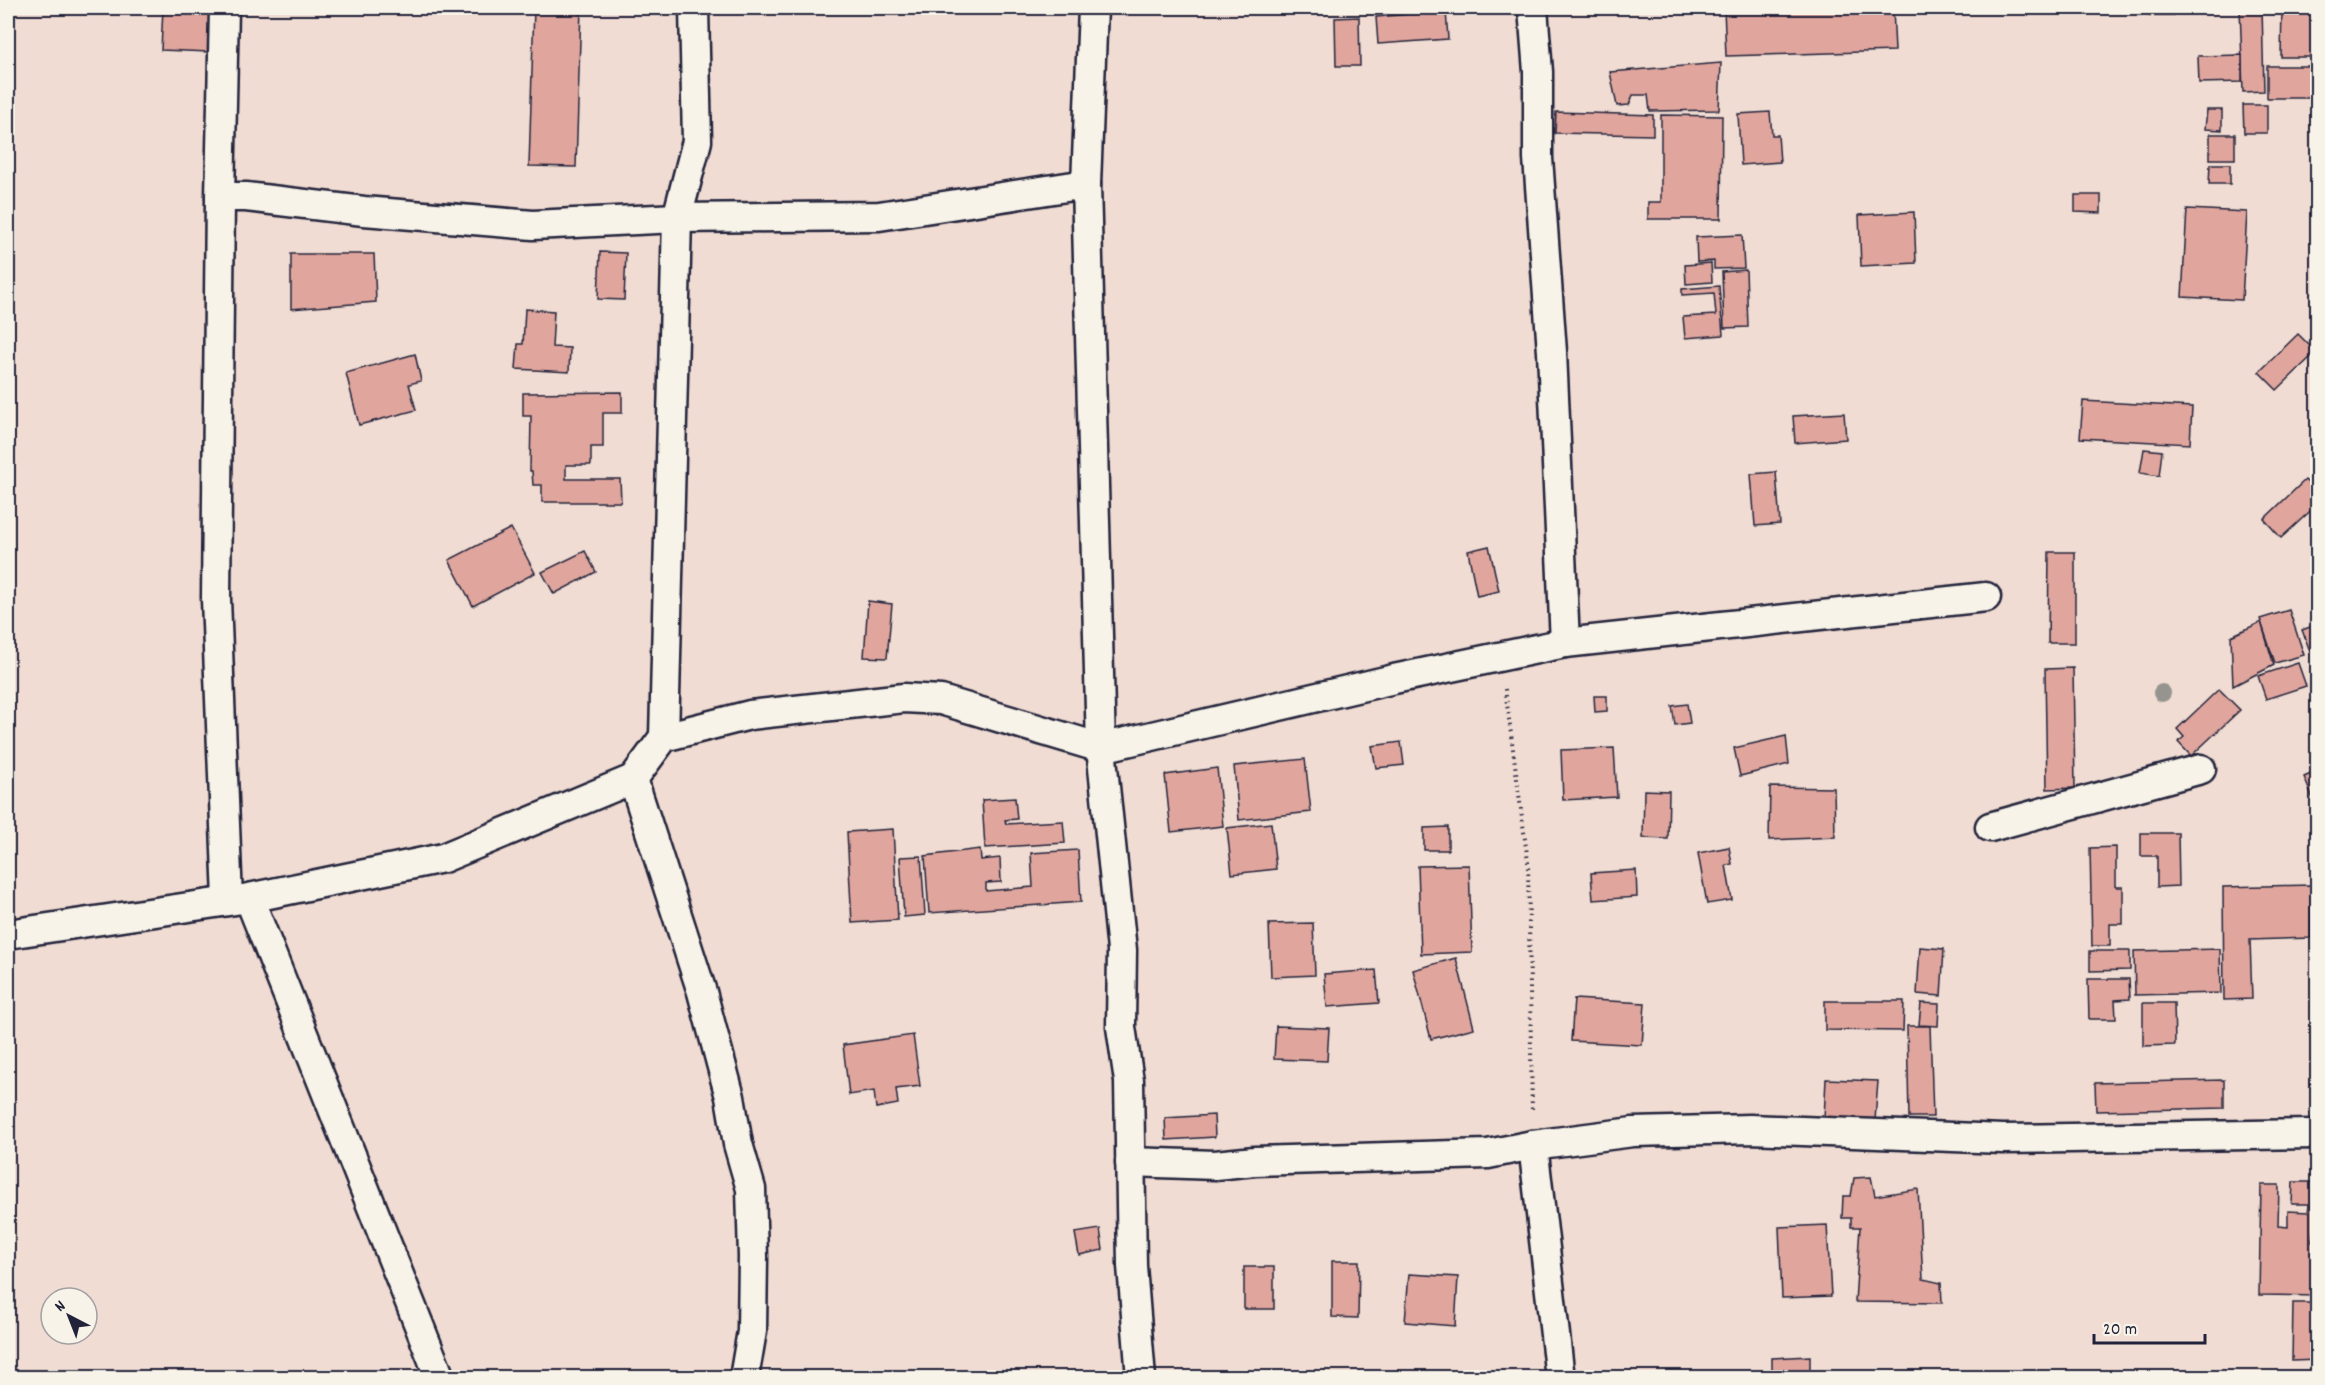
<svg xmlns="http://www.w3.org/2000/svg" width="2325" height="1385" viewBox="0 0 2325 1385" font-family="Dekko,sans-serif">
	<rect width="100%" height="100%" fill="#f0dcd2"/>
	<filter id="ink" filterUnits="userSpaceOnUse"><feTurbulence type="fractalNoise" baseFrequency=".0167" numOctaves="2"/><feDisplacementMap in="SourceGraphic" scale="12" xChannelSelector="R" yChannelSelector="G"/><feConvolveMatrix kernelMatrix="1 2 1 2 8 2 1 2 1" color-interpolation-filters="sRGB"/></filter>
	<g filter="url(#ink)">
		<g fill="#e0a69d" stroke="#22223b" stroke-width="1.5">
			<polygon points="163,8 212,8 210,52 161,50"/>
			<polygon points="534,8 581,8 576,167 529,166"/>
			<polygon points="1724,8 1893,8 1895,51 1726,56"/>
			<rect x="2149" y="8" width="25" height="7"/>
			<polygon points="2240,8 2262,8 2264,91 2243,92"/>
			<polygon points="2282,8 2318,8 2318,57 2281,57"/>
			<polygon points="1446,11 1448,39 1378,44 1376,17"/>
			<polygon points="1359,17 1360,66 1336,66 1335,18"/>
			<polygon points="2242,55 2242,82 2199,83 2198,56"/>
			<polygon points="1721,63 1719,110 1650,111 1648,95 1633,95 1629,105 1617,106 1610,72"/>
			<rect x="2267" y="66" width="51" height="32"/>
			<polygon points="2243,105 2267,105 2267,133 2244,133"/>
			<polygon points="2207,110 2222,110 2222,130 2205,129"/>
			<polygon points="1556,112 1653,115 1653,135 1555,133"/>
			<polygon points="1770,112 1772,135 1778,135 1780,162 1741,165 1738,114"/>
			<polygon points="1661,115 1722,116 1721,219 1648,219 1648,202 1661,202"/>
			<rect x="2210" y="134" width="25" height="25"/>
			<polygon points="2210,164 2230,164 2230,184 2209,184"/>
			<polygon points="2075,195 2101,195 2101,213 2075,212"/>
			<polygon points="2187,209 2247,212 2242,300 2182,297"/>
			<polygon points="1914,212 1916,263 1861,266 1859,215"/>
			<polygon points="1742,235 1744,268 1714,269 1714,261 1697,262 1696,237"/>
			<polygon points="600,252 626,253 624,300 598,299"/>
			<polygon points="291,254 374,254 376,302 291,309"/>
			<polygon points="1711,263 1712,282 1686,284 1685,265"/>
			<polygon points="1746,270 1748,327 1724,328 1722,272"/>
			<polygon points="1719,286 1723,335 1685,338 1683,317 1716,315 1714,293 1682,295 1682,289"/>
			<polygon points="525,309 554,311 552,347 570,348 569,372 516,369 518,344 523,344"/>
			<polygon points="2298,334 2316,352 2277,390 2259,372"/>
			<polygon points="415,354 421,381 409,384 416,410 359,425 346,373"/>
			<polygon points="622,392 622,413 603,413 603,447 591,447 591,465 566,465 566,479 620,479 621,502 542,502 542,485 533,485 532,471 530,471 531,416 523,416 523,393"/>
			<polygon points="2083,401 2192,407 2190,444 2080,438"/>
			<polygon points="1844,413 1846,439 1795,443 1793,416"/>
			<polygon points="2144,449 2162,451 2159,476 2140,473"/>
			<polygon points="1776,472 1780,524 1755,526 1751,474"/>
			<polygon points="2305,480 2318,493 2318,504 2281,538 2264,519"/>
			<polygon points="511,528 535,573 473,606 449,560"/>
			<polygon points="1489,546 1499,591 1477,596 1468,551"/>
			<polygon points="585,551 596,572 554,594 542,572"/>
			<polygon points="2049,552 2075,552 2075,643 2048,643"/>
			<polygon points="868,601 892,604 887,658 864,657"/>
			<polygon points="2289,610 2304,655 2275,663 2260,619"/>
			<polygon points="2261,622 2274,665 2233,686 2231,636"/>
			<polygon points="2318,624 2318,648 2310,651 2302,630"/>
			<polygon points="2298,663 2306,686 2266,699 2258,676"/>
			<polygon points="2073,668 2075,788 2047,789 2045,669"/>
			<polygon points="2219,689 2240,710 2191,756 2178,742 2184,737 2177,729"/>
			<polygon points="1594,696 1607,696 1607,711 1595,712"/>
			<polygon points="1687,704 1690,723 1675,725 1672,706"/>
			<polygon points="1786,736 1789,764 1740,776 1734,748"/>
			<polygon points="1401,742 1404,765 1376,768 1372,746"/>
			<polygon points="1614,748 1617,797 1563,800 1561,750"/>
			<polygon points="1305,759 1311,812 1239,820 1234,766"/>
			<polygon points="1217,768 1223,826 1171,832 1165,775"/>
			<polygon points="2318,771 2318,812 2304,777"/>
			<polygon points="1770,787 1834,788 1835,837 1769,840"/>
			<polygon points="1644,790 1669,791 1668,839 1643,838"/>
			<polygon points="1015,798 1017,819 1005,820 1006,824 1063,821 1065,843 985,848 982,800"/>
			<polygon points="1271,823 1276,869 1232,874 1227,828"/>
			<polygon points="1448,827 1448,850 1424,850 1424,828"/>
			<polygon points="893,829 898,920 852,923 847,832"/>
			<polygon points="2141,833 2178,833 2179,886 2157,887 2157,856 2141,856"/>
			<polygon points="1729,847 1732,864 1726,865 1732,900 1707,904 1698,853"/>
			<polygon points="2116,847 2116,887 2123,887 2123,924 2110,924 2110,946 2092,946 2090,848"/>
			<polygon points="980,849 981,860 1000,858 1001,882 986,883 986,891 1033,887 1031,853 1078,850 1081,902 929,913 925,856"/>
			<polygon points="921,856 925,915 904,917 900,857"/>
			<polygon points="1469,865 1472,952 1421,954 1418,866"/>
			<polygon points="1636,870 1637,897 1593,900 1591,873"/>
			<polygon points="2311,885 2311,938 2250,940 2252,999 2224,1000 2223,887"/>
			<polygon points="1313,923 1315,975 1271,977 1269,924"/>
			<polygon points="1920,947 1944,949 1941,996 1917,994"/>
			<polygon points="2220,949 2221,993 2135,995 2134,951"/>
			<polygon points="2090,951 2130,951 2130,970 2090,971"/>
			<polygon points="1456,958 1474,1028 1431,1039 1413,970"/>
			<polygon points="1376,970 1379,1003 1327,1007 1324,974"/>
			<polygon points="2088,979 2129,979 2130,999 2115,1000 2116,1019 2089,1019"/>
			<polygon points="1574,999 1645,1003 1642,1045 1571,1041"/>
			<polygon points="1825,1001 1904,1001 1903,1031 1825,1030"/>
			<polygon points="1921,1003 1939,1004 1938,1026 1919,1025"/>
			<polygon points="2143,1003 2174,1003 2175,1045 2143,1046"/>
			<polygon points="1276,1026 1329,1028 1327,1061 1274,1059"/>
			<polygon points="1907,1026 1930,1026 1933,1117 1909,1117"/>
			<polygon points="913,1035 920,1086 896,1089 898,1104 876,1108 874,1091 849,1095 843,1045"/>
			<polygon points="1826,1079 1878,1081 1875,1120 1824,1118"/>
			<polygon points="2224,1080 2224,1108 2096,1111 2095,1083"/>
			<polygon points="1214,1115 1215,1137 1166,1140 1165,1118"/>
			<polygon points="1871,1177 1875,1196 1918,1189 1923,1279 1941,1283 1942,1303 1855,1302 1860,1227 1851,1227 1851,1218 1842,1218 1843,1196 1851,1196 1854,1178"/>
			<polygon points="2293,1182 2318,1182 2318,1232 2313,1232 2312,1242 2318,1242 2318,1296 2259,1295 2261,1185 2279,1185 2278,1226 2288,1227 2288,1211 2308,1212 2309,1204 2292,1204"/>
			<polygon points="1827,1225 1831,1296 1782,1298 1779,1227"/>
			<polygon points="1100,1229 1103,1250 1079,1255 1075,1233"/>
			<polygon points="1332,1261 1359,1261 1358,1318 1332,1317"/>
			<rect x="1244" y="1267" width="30" height="42"/>
			<polygon points="1409,1274 1458,1277 1455,1326 1405,1322"/>
			<polygon points="2293,1303 2318,1303 2318,1360 2292,1361"/>
			<polygon points="1810,1356 1810,1378 1772,1378 1772,1358"/>
		</g>
		<g fill="none" stroke-linecap="round" stroke-linejoin="round">
			<g stroke="#22223b" stroke-width="33">
				<g id="minor">
					<polyline points="224,8 220,197 216,599 228,900"/>
					<polyline points="1093,8 1086,184 1101,748 1122,950 1121,1027 1129,1081 1132,1266 1141,1378"/>
					<polyline points="1533,8 1538,72 1538,158 1552,352 1565,643"/>
					<polyline points="220,197 246,197 364,211 533,225 677,218 879,216 1086,184"/>
					<polyline points="664,737 677,218 697,141 694,8"/>
					<polyline points="633,779 702,992 730,1097 738,1144 751,1189 753,1257 752,1331 744,1378"/>
					<polyline points="1990,827 2201,769"/>
					<polyline points="249,898 440,1378"/>
					<polyline points="8,934 249,898 443,858 633,779 664,737 750,715 904,698 941,700 1101,748 1394,679 1565,643 1986,597"/>
					<polyline points="1533,1145 1560,1378"/>
					<polyline points="1130,1162 1215,1165 1255,1161 1488,1154 1533,1145 1633,1132 1750,1129 2003,1139 2318,1134"/>
				</g>
			</g>
			<polyline stroke="#22223b" stroke-width="4" stroke-dasharray="1.5 4.5" stroke-linecap="butt" points="1505,689 1528,862 1532,1112"/>
			<use href="#minor" stroke="#f7f3e8" stroke-width="28"/>
		</g>
		<circle fill="#95948e" cx="2162" cy="693" r="9"/>
	</g>
	<rect width="2325" height="1385" fill="none" stroke="#f7f3e8" stroke-width="30"/>
	<rect x="15" y="15" width="2295" height="1355" fill="none" stroke="#22223b" stroke-width="2" filter="url(#ink)"/>
	<g transform="translate(69 1316) rotate(318)"><circle r="28" fill="#f7f3e8" stroke="#a29fa3" stroke-width="1.5"/>
	<path d="M0-4.5L10 22L0 15L-10 22Z" fill="#22223b"/>
	<text y="-9" font-size="16" font-weight="bold" text-anchor="middle" fill="#22223b">N</text>
	</g>
	<path d="M2094 1334v9h111v-9" fill="none" stroke="#22223b" stroke-width="3"/>
	<text x="2103" y="1334" font-size="18" fill="#22223b" stroke="#f7f3e8" stroke-width="4.5" paint-order="stroke">20 m</text>
</svg>
